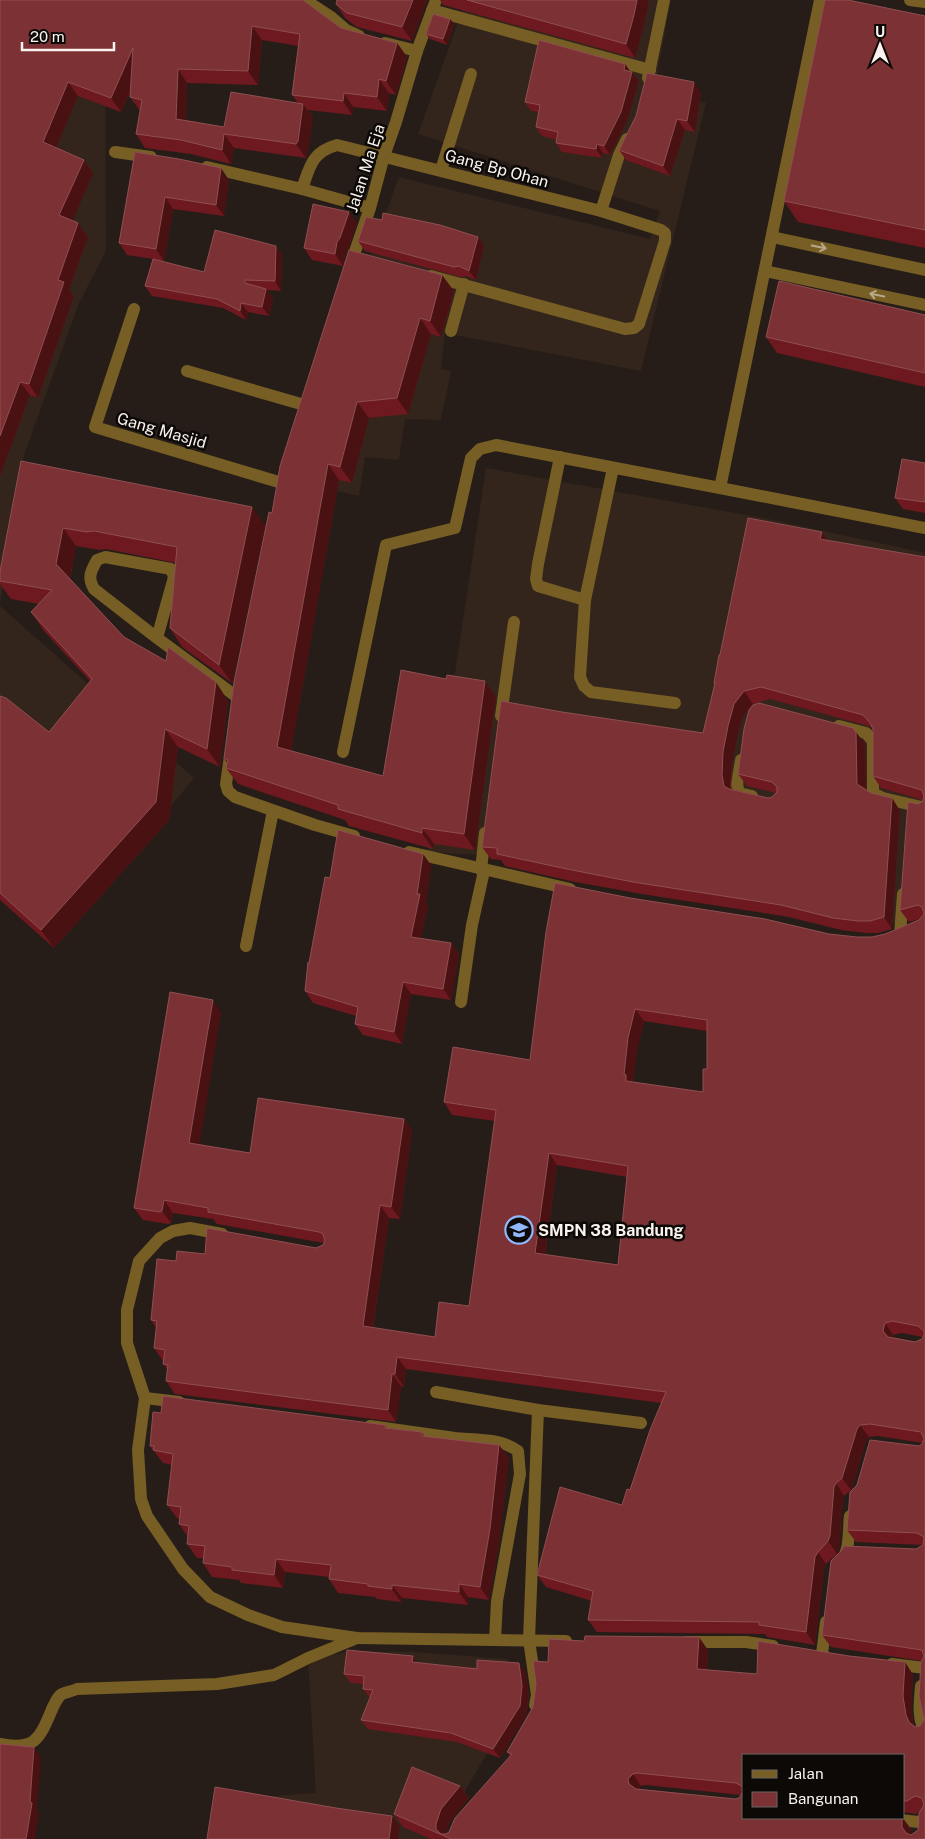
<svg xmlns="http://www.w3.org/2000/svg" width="925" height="1839" viewBox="0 0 925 1839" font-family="'Public Sans',sans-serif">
	<rect width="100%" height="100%" fill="#261d18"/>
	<g fill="#33251b">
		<polygon points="0,0 105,0 106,251 79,303 24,455 0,603"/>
		<polygon points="466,0 671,0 654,90 706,103 641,371 445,333 441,369 451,371 441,420 405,419 399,460 365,457 359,496 289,480 399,177 650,239 660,211 418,134"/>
		<polygon points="486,468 768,519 925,553 925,915 889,924 480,855 428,852"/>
		<polygon points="0,606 194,778 59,941 0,890"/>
		<polygon points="347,1652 415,1652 507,1659 517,1674 504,1725 463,1794 440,1839 220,1839 227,1799 316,1793 308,1659"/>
	</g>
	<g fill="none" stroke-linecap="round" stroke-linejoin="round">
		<g stroke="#765e25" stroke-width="12">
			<polyline points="910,0 925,2"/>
			<polyline points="772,237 925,270"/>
			<polyline points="765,271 925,305"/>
			<polyline points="560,457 538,564 536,579 538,586 585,600 613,468"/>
			<polyline points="720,488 925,528"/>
			<polyline points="585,600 580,677 584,686 591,692 675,703"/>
			<polyline points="343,752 386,545 455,528 471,458 480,449 496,445 720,488 820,0"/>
		</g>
		<g stroke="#765e25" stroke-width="12">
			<polyline points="305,0 331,17 346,30 359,36"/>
			<polyline points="432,10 650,70"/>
			<polyline points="385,43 417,51"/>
			<polyline points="648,78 664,0"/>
			<polyline points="115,152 151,157"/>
			<polyline points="207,167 302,189 370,208"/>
			<polyline points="441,170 471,74"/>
			<path d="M 302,189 C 310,166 312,152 337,145 L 601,211 L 661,230 L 665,233 L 665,241 L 639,324 L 634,328 L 625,329 L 431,276"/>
			<polyline points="601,211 619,155 627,139"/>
			<polyline points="350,266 370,208 384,156 396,122 417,51 436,0"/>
			<polyline points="134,309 95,427 282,483"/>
			<polyline points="451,331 464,284"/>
			<polyline points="187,371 308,406"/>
			<path d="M 157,638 L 174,577 L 171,569 L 105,557 L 97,560 C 91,571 87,577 94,589 L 157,638 L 237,697"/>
			<polyline points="501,716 514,622"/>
			<polyline points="839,726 866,733 873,741 873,793 883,798 925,808"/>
			<polyline points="230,756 226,784 228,791 235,797 315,825 354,836"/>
			<polyline points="741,760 737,784 739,793 752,796"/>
			<polyline points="409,852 570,889"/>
			<polyline points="481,870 485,833"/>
			<polyline points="900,935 903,894"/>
			<polyline points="246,946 273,811"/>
			<polyline points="461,1002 472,925 484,871"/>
			<polyline points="222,1234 190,1228 173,1231 160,1238 139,1261 127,1310 127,1343 145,1398 138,1450 141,1499 147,1516 183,1569 210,1597 248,1615 282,1627 357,1638 566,1641"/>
			<polyline points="436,1392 538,1410 641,1423"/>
			<polyline points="145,1398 179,1402"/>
			<path d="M 370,1426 C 399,1430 427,1434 455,1438 C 476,1440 500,1438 518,1451 L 520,1474 L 497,1601 L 495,1640"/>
			<path d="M 840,1561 C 851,1552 848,1529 850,1516"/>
			<polyline points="686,1642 746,1642 773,1646"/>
			<polyline points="822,1654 826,1622"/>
			<polyline points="892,1664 925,1668"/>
			<path d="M 921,1686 C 920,1700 917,1718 925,1731"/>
			<polyline points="535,1705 537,1695 529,1640 538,1410"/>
			<path d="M 0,1744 C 37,1751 40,1737 53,1707 C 56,1702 57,1697 62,1694 C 66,1692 73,1691 77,1689 L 217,1684 L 274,1675 L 308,1658 L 357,1638"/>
			<polyline points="880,1818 919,1822"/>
		</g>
	</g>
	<g fill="#6d191f" fill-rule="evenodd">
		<path d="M 0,0 L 341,28 L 397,43 L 407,57 L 396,95 L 389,93 L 387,111 L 353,107 L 352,115 L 308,110 L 313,118 L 307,155 L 306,158 L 234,148 L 231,164 L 191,154 L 145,148 L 136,134 L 140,111 L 130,97 L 131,90 L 121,112 L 78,96 L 56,147 L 84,160 L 93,173 L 72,220 L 88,237 L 69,290 L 74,296 L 38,398 L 30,395 L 0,476 ZM 262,40 L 299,46 L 292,95 L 298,103 L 224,127 L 186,120 L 187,83 L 258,85 Z"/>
		<polygon points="427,0 412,41 357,27 345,18 336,4"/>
		<polygon points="440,0 649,0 643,29 635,58 443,5"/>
		<polygon points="925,16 925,248 798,222 784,201"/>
		<polygon points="450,19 454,24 447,45 430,39 426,34"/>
		<polygon points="625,64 630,71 639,81 627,121 610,155 603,153 602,158 562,152 556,143 557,140 542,136 536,127 539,112 531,111 525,102"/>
		<polygon points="701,92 695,132 685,130 670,176 626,160 619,150"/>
		<polygon points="135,152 229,180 224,216 173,209 164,261 157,260 204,272 276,246 282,255 281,291 267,290 273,298 269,316 248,312 246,320 223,308 152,296 145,286 153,259 127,255 119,243"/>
		<polygon points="382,220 478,237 484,246 476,280 466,276 461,277 365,251 358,241"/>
		<polygon points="357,223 348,250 345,253 343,266 312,260 304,248"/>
		<polygon points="349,250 454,291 441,337 431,334 408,414 369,418 352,483 339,480 291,751 383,776 496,697 475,850 434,844 433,849 349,826 345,820 238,784 226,768 227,763 224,758 272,513"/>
		<polygon points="925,315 925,387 777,353 766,337"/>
		<polygon points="21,461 265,525 232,683 182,647 170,628 176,563 106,549 100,550 76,546 70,579 124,637 228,701 220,767 178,747 169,820 54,948 0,900 0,696 49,732 90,681 44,631 31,612 39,604 11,599 0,584 0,571"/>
		<polygon points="925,463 925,513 903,509 895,498"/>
		<path d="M 822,532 L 828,541 L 925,557 L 925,1839 L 431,1839 L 403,1827 L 394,1814 L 460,1786 L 469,1798 L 450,1821 L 445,1834 L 449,1832 L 510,1756 L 507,1752 L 533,1707 L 548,1662 L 708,1650 L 707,1670 L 757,1674 L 849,1656 L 905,1662 L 913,1675 L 911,1709 L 914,1726 L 915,1727 L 920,1726 L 924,1720 L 922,1661 L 831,1647 L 822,1635 L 916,1549 L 923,1545 L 856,1542 L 847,1530 L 919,1446 L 923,1443 L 878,1436 L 869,1437 L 866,1441 L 851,1490 L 844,1496 L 843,1499 L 839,1548 L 837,1554 L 826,1564 L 824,1569 L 815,1645 L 767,1637 L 765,1634 L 597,1632 L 588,1620 L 592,1601 L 546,1587 L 537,1575 L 622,1505 L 630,1490 L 661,1403 L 406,1369 L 404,1387 L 401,1386 L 396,1422 L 175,1394 L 166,1381 L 168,1370 L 163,1364 L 164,1361 L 163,1361 L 154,1348 L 156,1328 L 151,1320 L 176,1261 L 205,1254 L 316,1248 L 323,1245 L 324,1243 L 217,1224 L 213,1219 L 173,1213 L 171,1223 L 168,1224 L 143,1220 L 134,1208 L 221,1012 L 199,1144 L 250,1153 L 404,1119 L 412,1131 L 400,1219 L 389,1218 L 373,1328 L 435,1337 L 469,1306 L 495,1121 L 452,1115 L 444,1102 L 530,1060 L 630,898 L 829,934 L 857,937 L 872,937 L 885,934 L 919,920 L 920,919 L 909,922 L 900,910 L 918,804 L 922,802 L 923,800 L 881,788 L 873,776 L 873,729 L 872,727 L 770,699 L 753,704 L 743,716 L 737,738 L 732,764 L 731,789 L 768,798 L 772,797 L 776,793 L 747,786 L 738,774 L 865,744 L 866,790 L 871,793 L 892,798 L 900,811 L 892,929 L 878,933 L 866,933 L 841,930 L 789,917 L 642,894 L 575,882 L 505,866 L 501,860 L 491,859 L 482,847 L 562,712 L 703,733 L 715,684 L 714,683 L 720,655 ZM 644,1021 L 707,1031 L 707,1069 L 703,1092 L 633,1082 L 637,1051 ZM 557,1165 L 627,1177 L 618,1265 L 545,1255 ZM 901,1333 L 923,1337 L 922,1339 L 915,1342 L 893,1337 L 893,1335 ZM 904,1755 L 904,1812 L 916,1814 L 921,1810 L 918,1830 L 911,1835 L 911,1829 L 903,1818 L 744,1818 ZM 646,1785 L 741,1795 L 739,1798 L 735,1799 L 639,1789 L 641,1786 Z"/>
		<polygon points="431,865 426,903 428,906 421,938 451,943 459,954 451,1000 411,994 402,1044 363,1035 355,1024 356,1016 313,1003 305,991 309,963 330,878"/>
		<polygon points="161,1413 385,1425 387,1428 422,1432 425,1437 499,1445 509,1458 499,1542 489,1600 468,1597 468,1605 402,1598 401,1602 377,1599 375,1597 338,1593 329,1579 329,1577 285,1572 283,1588 241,1583 239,1580 212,1577 203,1563 203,1558 197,1558 187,1544 188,1537 179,1524 180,1519 177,1518 167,1505 172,1465 163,1463 150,1446"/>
		<polygon points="413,1656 417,1663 525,1672 529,1695 526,1715 500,1758 457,1742 368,1729 361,1720 370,1698 363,1689 364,1684 351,1683 344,1674"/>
	</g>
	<g fill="#4a1113">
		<polygon points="413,0 427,0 412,41 402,27"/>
		<polygon points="637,0 649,0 643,29 635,58 626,44"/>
		<polygon points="450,19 454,24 447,45 443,39"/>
		<polygon points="252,26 262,40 258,85 248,71"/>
		<polygon points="397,43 407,57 396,95 386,81"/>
		<polygon points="133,48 143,62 121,112 111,98"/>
		<polygon points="625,64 631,73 624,70"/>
		<polygon points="178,69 187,83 186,132 176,119"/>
		<polygon points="632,72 639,81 627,121 610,155 604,146"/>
		<polygon points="379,79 389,93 387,111 377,97"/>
		<polygon points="68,82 78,96 53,155 43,142"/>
		<polygon points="694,82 701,92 695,132 687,121"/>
		<polygon points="344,93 353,107 352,115 343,101"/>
		<polygon points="303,104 313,118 307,155 306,158 296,144"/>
		<polygon points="677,119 685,130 670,176 663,166"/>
		<polygon points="224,134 234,148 231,164 222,150"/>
		<polygon points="597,144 603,153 602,158 596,149"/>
		<polygon points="84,160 93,173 69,229 59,215"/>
		<polygon points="221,168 229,180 224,216 216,205"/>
		<polygon points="165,197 173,209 164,261 156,249"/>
		<polygon points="349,212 357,223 348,250 345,253 343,266 335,254 337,242"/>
		<polygon points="78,223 88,237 69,290 74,296 38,398 29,384 58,280"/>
		<polygon points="478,237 484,246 476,280 469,271"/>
		<polygon points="276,246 282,255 281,291 275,281"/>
		<polygon points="442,275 454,291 441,337 430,321"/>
		<polygon points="266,289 273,298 269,316 262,307"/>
		<polygon points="241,303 248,312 246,320 240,311"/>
		<polygon points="420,318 431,334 408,414 397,398"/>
		<polygon points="20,382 30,395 0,476 0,436"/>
		<polygon points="357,402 369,418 352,483 340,467"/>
		<polygon points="328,464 339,480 289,763 277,747"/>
		<polygon points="252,507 265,525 232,683 219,665"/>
		<polygon points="63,528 76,546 69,582 56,564"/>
		<polygon points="822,532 830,544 820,539"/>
		<polygon points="485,681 496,697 475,850 464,834"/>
		<polygon points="216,682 228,701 220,767 207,749"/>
		<polygon points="744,691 753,704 743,716 737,738 732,764 730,787 733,798 724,786 722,775 723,752 728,726 734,704"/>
		<polygon points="165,729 178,747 169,820 54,948 41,930"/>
		<polygon points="856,732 865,744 866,797 857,784"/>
		<polygon points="892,798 900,811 892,929 884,917"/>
		<polygon points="422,828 434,844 433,849 422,833"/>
		<polygon points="423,854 431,865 426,903 428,906 419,948 411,937"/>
		<polygon points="451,943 459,954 451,1000 443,989"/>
		<polygon points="403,982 411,994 402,1044 394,1032"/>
		<polygon points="213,1000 221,1012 198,1155 189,1143"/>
		<polygon points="635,1009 644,1021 637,1051 633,1084 626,1081 624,1074 628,1038"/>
		<polygon points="404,1119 412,1131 400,1219 391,1207"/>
		<polygon points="549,1153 557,1165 543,1266 535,1253"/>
		<polygon points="164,1200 173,1213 171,1223 162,1211"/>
		<polygon points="380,1205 389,1218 371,1339 363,1326"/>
		<polygon points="885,1323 893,1335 891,1343 883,1331"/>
		<polygon points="397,1357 406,1369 404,1387 395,1374"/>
		<polygon points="392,1374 401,1386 396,1422 388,1410"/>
		<polygon points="860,1425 869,1437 866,1441 851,1490 842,1478 857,1429"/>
		<polygon points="499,1445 509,1458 499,1542 489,1600 480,1587"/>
		<polygon points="836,1483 844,1496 843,1499 839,1548 837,1554 828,1541 834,1487"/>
		<polygon points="818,1552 826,1564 824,1569 815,1645 806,1632 815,1557"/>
		<polygon points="276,1559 285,1572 283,1588 274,1575"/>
		<polygon points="459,1584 468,1597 468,1605 459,1592"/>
		<polygon points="392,1585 402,1598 401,1602 392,1589"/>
		<polygon points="699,1637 708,1650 706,1681 697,1669"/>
		<polygon points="413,1656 419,1666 412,1662"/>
		<polygon points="905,1662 913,1675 911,1709 914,1727 909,1722 906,1715 903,1696"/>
		<polygon points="519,1663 525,1672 529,1695 526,1715 500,1758 493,1749"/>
		<polygon points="34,1747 41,1757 37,1810 39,1813 35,1839 26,1839"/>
		<polygon points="633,1774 641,1786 637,1792 629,1784 628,1779"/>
		<polygon points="460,1786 469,1798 450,1821 444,1837 439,1834 436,1829 436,1824 441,1809"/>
		<polygon points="392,1816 400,1827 398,1839 389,1839"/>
		<polygon points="902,1818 911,1829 911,1839 910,1839 902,1827"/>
	</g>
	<g fill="#7c3135" stroke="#8f4f52" fill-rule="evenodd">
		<polygon points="0,0 303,0 341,28 397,43 386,81 379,79 377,97 344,93 343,101 292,95 300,34 252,26 248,71 178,69 176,119 224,127 231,92 303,104 298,141 296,144 224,134 222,150 181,140 136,134 142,100 130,97 133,48 111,98 68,82 43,142 84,160 59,215 78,223 58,280 64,282 29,384 20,382 0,436"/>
		<polygon points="337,0 413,0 402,27 347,13 336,4"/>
		<polygon points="467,0 637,0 634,15 626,44"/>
		<polygon points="825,0 848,0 925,16 925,230 784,201"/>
		<polygon points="433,14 450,19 443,39 426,34"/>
		<polygon points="539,40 625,64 624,70 632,72 621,112 604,146 597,144 596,149 556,143 558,132 536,127 540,105 525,102"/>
		<polygon points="647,73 694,82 687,121 677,119 663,166 619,150 636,116"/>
		<polygon points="135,152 179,159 221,168 216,205 165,197 156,249 119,243"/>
		<polygon points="313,204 349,212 340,238 337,242 335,254 304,248"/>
		<polygon points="383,213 440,225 478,237 469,271 459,266 454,267 358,241 366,217 382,220"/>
		<polygon points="215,230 276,246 275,281 245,280 245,283 266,289 262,307 241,303 240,311 217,299 145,286 153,259 204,272"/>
		<polygon points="349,250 442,275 430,321 420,318 397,398 357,402 340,467 328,464 277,747 383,776 401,670 446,679 447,675 485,681 464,834 422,828 422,833 338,809 338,805 226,768 228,760 224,758 234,682 269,512 272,513 280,466"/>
		<polygon points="779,281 925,315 925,373 766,337"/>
		<polygon points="902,459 925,463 925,502 895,498"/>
		<polygon points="21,461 252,507 219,665 170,628 177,547 94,531 87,532 63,528 56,564 124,637 166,661 168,647 216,682 207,749 165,729 156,802 41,930 0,893 0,696 6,698 49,732 92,679 31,612 52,590 0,581 0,571"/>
		<path d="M 748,518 L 822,532 L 820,539 L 925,557 L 925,1839 L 451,1839 L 394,1814 L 412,1767 L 460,1786 L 441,1809 L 436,1824 L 436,1829 L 441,1834 L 446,1834 L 449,1832 L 455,1818 L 512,1754 L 507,1752 L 533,1707 L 536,1684 L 533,1661 L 548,1662 L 549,1639 L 584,1641 L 585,1636 L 699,1637 L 697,1669 L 757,1674 L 758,1641 L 849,1656 L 905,1662 L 903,1696 L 906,1715 L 909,1722 L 915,1727 L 920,1726 L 924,1720 L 919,1696 L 921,1662 L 924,1656 L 922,1650 L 822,1635 L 831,1561 L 841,1551 L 844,1546 L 916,1549 L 923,1545 L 924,1537 L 917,1533 L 847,1530 L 850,1492 L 857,1485 L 870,1440 L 919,1446 L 922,1444 L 924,1439 L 921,1432 L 870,1424 L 860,1425 L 857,1429 L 842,1478 L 836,1483 L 834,1487 L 830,1536 L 828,1541 L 818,1552 L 815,1557 L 806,1632 L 759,1625 L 759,1622 L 588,1620 L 593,1591 L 537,1575 L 560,1487 L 622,1505 L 627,1489 L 630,1490 L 650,1430 L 666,1392 L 397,1357 L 395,1374 L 392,1374 L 388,1410 L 166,1381 L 168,1365 L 163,1364 L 165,1350 L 154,1348 L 157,1321 L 151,1320 L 157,1259 L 176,1261 L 177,1251 L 205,1254 L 207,1228 L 316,1248 L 323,1245 L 325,1241 L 323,1234 L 319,1232 L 208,1212 L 208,1208 L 164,1200 L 162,1211 L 160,1212 L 134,1208 L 170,992 L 213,1000 L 189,1143 L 250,1153 L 258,1098 L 404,1119 L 391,1207 L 380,1205 L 363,1326 L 435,1337 L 439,1302 L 469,1306 L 496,1110 L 444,1102 L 453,1047 L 530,1060 L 546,932 L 555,883 L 630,898 L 765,919 L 829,934 L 857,937 L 872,937 L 885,934 L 919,920 L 924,914 L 922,907 L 918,905 L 900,910 L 908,802 L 918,804 L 922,802 L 924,797 L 922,790 L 873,776 L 873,729 L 870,723 L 863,715 L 761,687 L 744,691 L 734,704 L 728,726 L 723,752 L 722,775 L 724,786 L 729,789 L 768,798 L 772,797 L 777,792 L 777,787 L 772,782 L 738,774 L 744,729 L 749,710 L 753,705 L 759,703 L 853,728 L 856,732 L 857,784 L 871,793 L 892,798 L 884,917 L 870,921 L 858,921 L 833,918 L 781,905 L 633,882 L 567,869 L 497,854 L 497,848 L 482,847 L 501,701 L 562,712 L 703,733 L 715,683 L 714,683 L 719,655 L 720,655 ZM 635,1009 L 707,1020 L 707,1069 L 703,1069 L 703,1092 L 626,1081 L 626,1075 L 624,1074 L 628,1038 ZM 549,1153 L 628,1166 L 618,1265 L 535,1253 ZM 892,1321 L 918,1326 L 924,1331 L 924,1335 L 922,1339 L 915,1342 L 888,1337 L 883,1331 L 885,1323 ZM 744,1755 L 904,1755 L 904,1801 L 907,1801 L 915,1796 L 922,1798 L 924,1805 L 919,1813 L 918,1830 L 911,1835 L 906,1833 L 902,1827 L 902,1818 L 744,1818 ZM 637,1773 L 736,1783 L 743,1787 L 743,1792 L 739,1798 L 735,1799 L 636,1789 L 629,1784 L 628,1779 L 633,1774 Z"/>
		<polygon points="338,830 423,854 417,894 420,894 411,937 451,943 443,989 403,982 394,1032 355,1024 358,1007 305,991 308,962 309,963 325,877 330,878"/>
		<polygon points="163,1396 385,1425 385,1428 422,1432 422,1436 499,1445 490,1529 480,1587 459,1584 459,1592 392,1585 392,1589 368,1586 368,1584 329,1579 331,1565 276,1559 274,1575 232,1570 232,1567 203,1563 205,1546 187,1544 189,1526 179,1524 181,1507 167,1505 173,1454 153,1450 154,1446 150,1446 153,1412 161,1413"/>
		<polygon points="347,1650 413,1656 412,1662 477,1669 477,1660 519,1663 522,1686 520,1706 493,1749 451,1733 361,1720 373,1690 363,1689 364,1676 344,1674"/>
		<polygon points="0,1744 34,1747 30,1802 32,1803 26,1839 0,1839"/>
		<polygon points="215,1787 336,1808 392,1816 389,1839 207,1839"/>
	</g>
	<defs><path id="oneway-shaft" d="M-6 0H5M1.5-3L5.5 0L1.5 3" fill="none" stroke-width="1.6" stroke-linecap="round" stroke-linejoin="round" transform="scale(1.25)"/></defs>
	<g stroke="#b8a88a">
		<use href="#oneway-shaft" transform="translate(819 247) rotate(12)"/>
		<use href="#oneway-shaft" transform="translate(877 295) rotate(-168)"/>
	</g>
	<defs>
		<g id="school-ring" transform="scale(1.4375)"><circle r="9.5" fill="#0c0906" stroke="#91b8fd" stroke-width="1.5"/><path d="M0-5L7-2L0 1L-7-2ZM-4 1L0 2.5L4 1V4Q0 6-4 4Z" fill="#91b8fd"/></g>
	</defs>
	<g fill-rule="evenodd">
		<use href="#school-ring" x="519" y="1230"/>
	</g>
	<g text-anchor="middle" stroke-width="5" stroke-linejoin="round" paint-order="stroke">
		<g font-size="16" fill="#f9f2ee" stroke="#0c0906">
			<text transform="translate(365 168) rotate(-72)" y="6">Jalan Ma Eja</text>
			<text transform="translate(497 168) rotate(15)" y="6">Gang Bp Ohan</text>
			<text transform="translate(162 430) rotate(16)" y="6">Gang Masjid</text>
		</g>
		<g font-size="16" font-weight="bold" fill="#f9f2ee" stroke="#0c0906" text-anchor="start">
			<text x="538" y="1236">SMPN 38 Bandung</text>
		</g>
	</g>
	<rect x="742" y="1754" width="162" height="65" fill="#0c0906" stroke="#6b6663"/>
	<rect x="752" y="1770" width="25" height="8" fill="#765e25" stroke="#6b6663"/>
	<text x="788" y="1779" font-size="15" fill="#f9f2ee">Jalan</text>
	<rect x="752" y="1792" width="25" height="15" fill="#7c3135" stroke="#6b6663"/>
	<text x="788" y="1804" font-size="15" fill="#f9f2ee">Bangunan</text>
	<g transform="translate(880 45)" stroke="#0c0906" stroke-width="4" paint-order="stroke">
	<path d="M0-4L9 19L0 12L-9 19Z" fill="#f9f2ee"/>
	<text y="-8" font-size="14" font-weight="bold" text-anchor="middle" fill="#f9f2ee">U</text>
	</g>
	<path d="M22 42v8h92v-8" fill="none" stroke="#f9f2ee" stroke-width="2.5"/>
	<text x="30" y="42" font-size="15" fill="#f9f2ee" stroke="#0c0906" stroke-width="4" paint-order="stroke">20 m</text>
</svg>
